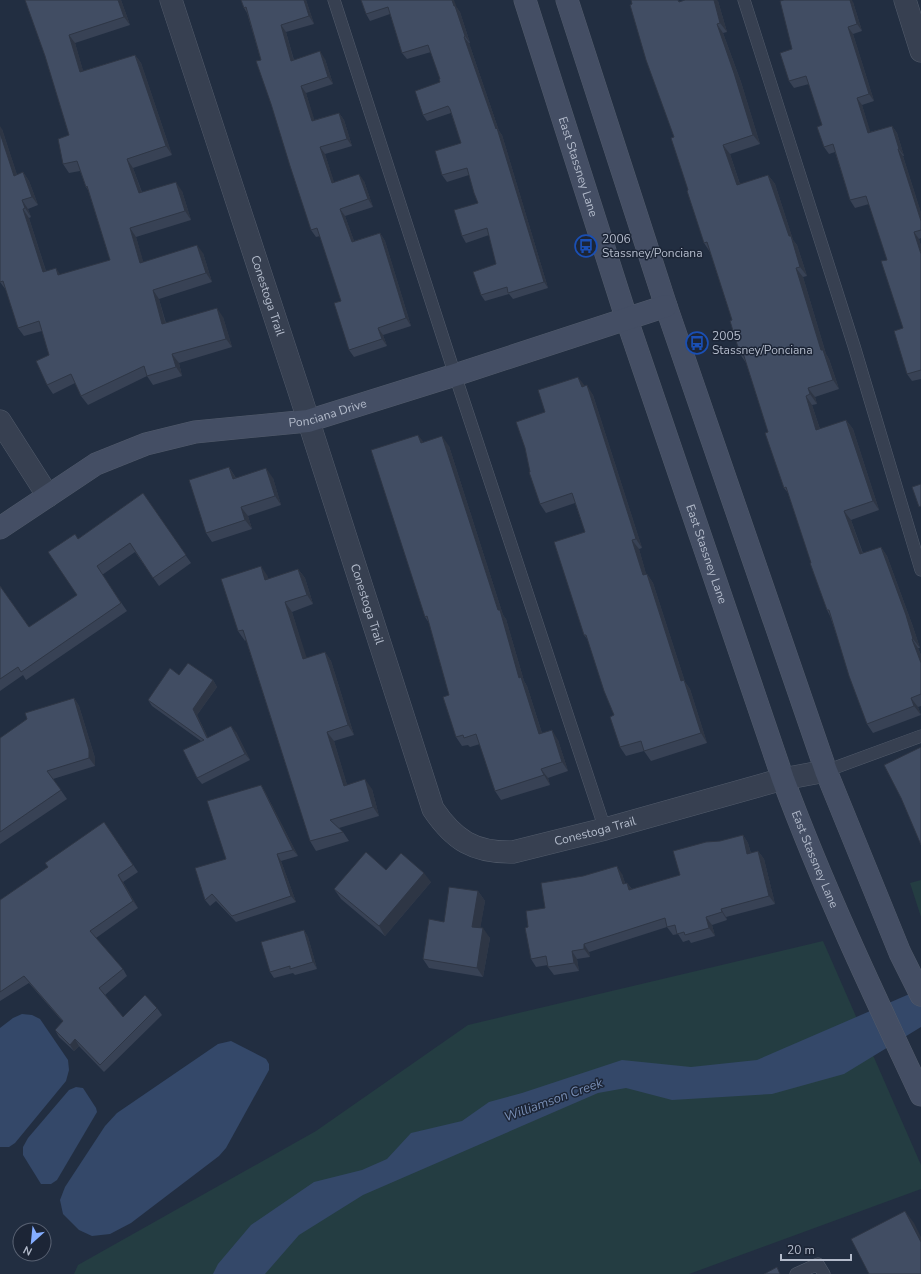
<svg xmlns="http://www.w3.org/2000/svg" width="921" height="1274" viewBox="0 0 921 1274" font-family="'Nunito Sans',sans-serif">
	<rect width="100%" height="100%" fill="#222e41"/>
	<g fill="#243d42">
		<polygon points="921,880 921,917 910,883"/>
		<polygon points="823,941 921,1165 921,1189 689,1274 74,1274 78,1265 316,1131 468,1025"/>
	</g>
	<g fill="#344869">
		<polygon points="921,989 921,1027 844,1074 772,1094 672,1100 626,1088 598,1093 363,1195 299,1235 265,1274 213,1274 218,1264 251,1225 314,1182 362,1170 387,1159 411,1133 462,1121 489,1102 522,1093 622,1060 691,1067 757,1060"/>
		<polygon points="22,1014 32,1015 40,1019 68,1060 69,1070 66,1081 15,1143 9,1147 0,1147 0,1028 13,1018"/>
		<polygon points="231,1041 266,1059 269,1064 269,1070 226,1148 219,1156 131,1223 110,1234 92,1236 79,1230 63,1214 60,1200 65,1187 105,1126 117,1113 218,1044"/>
		<polygon points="76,1087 83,1088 96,1108 97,1112 57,1180 51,1184 41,1184 23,1155 23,1147 28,1138 69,1090"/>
	</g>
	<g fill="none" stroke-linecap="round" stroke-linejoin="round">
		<g stroke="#525b6b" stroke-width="13">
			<g id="lane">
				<polyline points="334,0 455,375 605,829"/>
				<polyline points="744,0 854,346 921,570"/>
				<polyline points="826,771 921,736"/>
				<polyline points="796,1274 818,1264 824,1274"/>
			</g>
		</g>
		<g stroke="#525b6b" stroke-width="23">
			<g id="street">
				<path id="s1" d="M 171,0 L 298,388 L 433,809 C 454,840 474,853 513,852 L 605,829 L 783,779 L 826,771"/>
				<polyline points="905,0 921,51"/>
				<polyline points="0,421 48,496"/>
			</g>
		</g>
		<g stroke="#525b6b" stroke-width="23">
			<g id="secondary">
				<path id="s2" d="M 525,0 L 627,320 L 783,779 C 823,887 872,991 921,1095"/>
				<polyline points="567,0 666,306 826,771 900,953 921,995"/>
				<path id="s3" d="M 0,528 L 96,464 L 146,444 L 195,432 L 308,421 L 455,375 L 666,306"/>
			</g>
		</g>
		<use href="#lane" stroke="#374051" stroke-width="12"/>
		<use href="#street" stroke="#374051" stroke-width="22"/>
		<use href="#secondary" stroke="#444e64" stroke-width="22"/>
	</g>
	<g fill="#384255">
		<polygon points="25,0 121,0 130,25 75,43 83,71 135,55 141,63 172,155 133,168 142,192 182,191 191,220 136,237 143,262 203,253 212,282 159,299 166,323 223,317 232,347 179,363 182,376 153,385 147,376 88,405 81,396 75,383 53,394 47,385 49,355 42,331 24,336 18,328 6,290 0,282 2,129 17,175 23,172 29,181 38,205 28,209 31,217 29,218 46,271 60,275 110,260 88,190 86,187 80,171 69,173 63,164 69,135 45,56"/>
		<polygon points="241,0 306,0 314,24 286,32 294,60 325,59 333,84 306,93 314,120 339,113 344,120 352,146 325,154 334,183 364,181 373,207 345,216 354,241 380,233 385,241 411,326 383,335 387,346 354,357 349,350 341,301 320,236 316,237 311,230 247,13 244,8"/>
		<polygon points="361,0 457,8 460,12 470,43 469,43 499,131 502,135 548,288 513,299 509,294 485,301 481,295 496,264 489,235 466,243 462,236 478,203 469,175 447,182 442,175 461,143 451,113 427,121 423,115 440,82 440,79 431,52 407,59 402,53 390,14 370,21 366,14"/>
		<polygon points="682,1 718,1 727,32 723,33 741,82 760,144 730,154 740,184 768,175 775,184 793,240 797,245 807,276 803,277 826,354 829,359 839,389 815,397 817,404 812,405 820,429 846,420 853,429 879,510 851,520 863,553 881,547 887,556 912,624 920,648 918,648 921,655 921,706 918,707 921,715 873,733 867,724 830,616 827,610 788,493 784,488 768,432 746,363 740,354 732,320 710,252 704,243 688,190 674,137 632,4"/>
		<polygon points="853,2 862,31 853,34 874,101 862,105 870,132 892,126 897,133 904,156 903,156 921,213 921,238 919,239 921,246 921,379 912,381 907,374 903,328 887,260 869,204 855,208 850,200 835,152 829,154 824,147 822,125 809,84 794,88 789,81 792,49"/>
		<polygon points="585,386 593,395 642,548 639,549 646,574 647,574 653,583 685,682 690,689 707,743 651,761 644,751 626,756 620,747 614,715 588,640 584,635 585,532 575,503 546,513 540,504 530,472 525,448 545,412"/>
		<polygon points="424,443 449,446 503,615 506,619 524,681 527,686 542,733 558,740 568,771 548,778 550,785 501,800 495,791 480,744 470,747 468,745 462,746 456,737 449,695 429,623 425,617"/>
		<polygon points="229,467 236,478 273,478 281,505 248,516 252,529 212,542 206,533"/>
		<polygon points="143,493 191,563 159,586 135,552 102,575 127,611 26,680 23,675 0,691 0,586 29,627 77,595 78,539"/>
		<polygon points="298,569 305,578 313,604 292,612 306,658 325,652 331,661 354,735 334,741 347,785 372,789 379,816 339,828 343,832 349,841 316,851 310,841 246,640 245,641 238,631 267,575 268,579"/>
		<polygon points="179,675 213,680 217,687 197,715 208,738 236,732 250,760 202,784 197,778 201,741 152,706 148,700"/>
		<polygon points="74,698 79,706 95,758 95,766 53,779 67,799 0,844 0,738"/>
		<polygon points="261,785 265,792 298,856 281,861 296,902 236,922 216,901 210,906 205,900"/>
		<polygon points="104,822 138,872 123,882 138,908 96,938 123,969 127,976 105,995 123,1017 157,1008 162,1015 104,1072 79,1046 74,1051 59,1037 55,1030 63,1022 29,983 0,1001 0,900 48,867"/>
		<polygon points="743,835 748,843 751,853 758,851 764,859 775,904 726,917 727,920 712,925 715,936 691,943 689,940 683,942 678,934 673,935 667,927 589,952 590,957 577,959 579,971 554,975 548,967 548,965 536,967 531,959 528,927 545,908 622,874 625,883 627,883 632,889 680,875 720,841"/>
		<polygon points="386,870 431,882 385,936 341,899 334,889"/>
		<polygon points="478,891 485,901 480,928 490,938 483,977 429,968 423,959 444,922"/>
		<polygon points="304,930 308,937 317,969 295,975 293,973 274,978 270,972"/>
	</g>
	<g fill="#2e3645">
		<polygon points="118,0 121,0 130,25 124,17"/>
		<polygon points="304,0 306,0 314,24 309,16"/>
		<polygon points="452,0 454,0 457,8 460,12 470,43 465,36"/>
		<polygon points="714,0 717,0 718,1 727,32 720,23"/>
		<polygon points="850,0 852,0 853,2 862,31 857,24"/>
		<polygon points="717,24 723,33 741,82 760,144 753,135"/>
		<polygon points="281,25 286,32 296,69 291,61"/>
		<polygon points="848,27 853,34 874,101 869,94"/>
		<polygon points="69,35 75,43 86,81 80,72"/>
		<polygon points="464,37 469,43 499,131 502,135 548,288 544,282 496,129"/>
		<polygon points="320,51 325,59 333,84 328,77"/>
		<polygon points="135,55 141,63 172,155 166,146"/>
		<polygon points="301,86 306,93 317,128 312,121"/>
		<polygon points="857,98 862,105 873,140 868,133"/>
		<polygon points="339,113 344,120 352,146 347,139"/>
		<polygon points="0,126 2,129 20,184 14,176 0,133"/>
		<polygon points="892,126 897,133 904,156 899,149"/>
		<polygon points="723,145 730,154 743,194 737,185"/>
		<polygon points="320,147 325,154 337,191 332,183"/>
		<polygon points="898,149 903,156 921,213 921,221"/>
		<polygon points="127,159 133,168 145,202 139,193"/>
		<polygon points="23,172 29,181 38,205 32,197"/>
		<polygon points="359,174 364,181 373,207 368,199"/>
		<polygon points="768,175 775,184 793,240 797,245 807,276 800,267 789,236"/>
		<polygon points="176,182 182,191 191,220 185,211"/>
		<polygon points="22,200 28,209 31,217 25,208"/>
		<polygon points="23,209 29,218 49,281 43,272"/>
		<polygon points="340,209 345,216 357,249 352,242"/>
		<polygon points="130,228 136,237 146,271 140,263"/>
		<polygon points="914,232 919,239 921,246 921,254"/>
		<polygon points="380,233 385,241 411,326 406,318"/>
		<polygon points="197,245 203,253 212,282 206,273"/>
		<polygon points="56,268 62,277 58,275"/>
		<polygon points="796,268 803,277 826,354 829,359 839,389 833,380 821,350"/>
		<polygon points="153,290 159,299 168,333 162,324"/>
		<polygon points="217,308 223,317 232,347 226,339"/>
		<polygon points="378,328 383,335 387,346 382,339"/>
		<polygon points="172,354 179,363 182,376 176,367"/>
		<polygon points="578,377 585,386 582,387"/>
		<polygon points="587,385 593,395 642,548 636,539"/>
		<polygon points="808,388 815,397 817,404 810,394"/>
		<polygon points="806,396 812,405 823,439 816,430"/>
		<polygon points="846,420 853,429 879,510 873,501"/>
		<polygon points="418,435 425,444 421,443"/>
		<polygon points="442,436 449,446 503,615 506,619 524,681 527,686 545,743 539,734 519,678 498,610"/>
		<polygon points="229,467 235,477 239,489 233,479"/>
		<polygon points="266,468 273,478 281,505 275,496"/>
		<polygon points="241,507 248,516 252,529 245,520"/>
		<polygon points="844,511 851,520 866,564 860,554"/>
		<polygon points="632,540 639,549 649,584 643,575"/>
		<polygon points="881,547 887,556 912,624 920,648 913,639"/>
		<polygon points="261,566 267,575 272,589 265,580"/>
		<polygon points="298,569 305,578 313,604 307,595"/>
		<polygon points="647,574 653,583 685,682 690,689 707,743 701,733 681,681"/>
		<polygon points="285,602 292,612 310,668 303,659"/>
		<polygon points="912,639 918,648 921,655 921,663"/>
		<polygon points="325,652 331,661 354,735 348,725"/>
		<polygon points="213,680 217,687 197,715 211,745 207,738 193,709"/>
		<polygon points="74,698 79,706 95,758 95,766 89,758"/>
		<polygon points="911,698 918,707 921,715 914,706"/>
		<polygon points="231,726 236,732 250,760 245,754"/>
		<polygon points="552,730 558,740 568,771 562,762"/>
		<polygon points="327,732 334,741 350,795 344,786"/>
		<polygon points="541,769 548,778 550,785 544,775"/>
		<polygon points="365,779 372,789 379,816 373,807"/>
		<polygon points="261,785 265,792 298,856 293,850"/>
		<polygon points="743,835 748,843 753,862 747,854"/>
		<polygon points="758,851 764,859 775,904 769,896"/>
		<polygon points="277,854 281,861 296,902 291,896"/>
		<polygon points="617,866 622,874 628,892 623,884"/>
		<polygon points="424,873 431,882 385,936 379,926"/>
		<polygon points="118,875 123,882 138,908 133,901"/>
		<polygon points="627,883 633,891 629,890"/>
		<polygon points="478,891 485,901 479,936 472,927"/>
		<polygon points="721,909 726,917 727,920 722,912"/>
		<polygon points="706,917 712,925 715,936 709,928"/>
		<polygon points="483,928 490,938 483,977 477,968"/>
		<polygon points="304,930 308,937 317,969 313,962"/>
		<polygon points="584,944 589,952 590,957 584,949"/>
		<polygon points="572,951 577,959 579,971 574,963"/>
		<polygon points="75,1039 79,1046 74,1051 70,1045"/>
		<polygon points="905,1211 914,1223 921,1237 921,1242"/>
	</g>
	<g fill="#414d63" stroke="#2e3645">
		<polygon points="25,0 118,0 124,17 69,35 80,72 135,55 166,146 127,159 139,193 176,182 185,211 130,228 140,263 197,245 206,273 153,290 162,324 217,308 226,339 172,354 176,367 147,376 144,366 81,396 71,374 47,385 36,361 49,355 39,321 18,328 3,281 0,282 0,133 14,176 23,172 32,197 22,200 25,208 23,209 43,272 56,268 58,275 110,260 87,186 86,187 77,161 63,164 58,139 69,135 45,56"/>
		<polygon points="241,0 304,0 309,16 281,25 291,61 320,51 328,77 301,86 312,121 339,113 347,139 320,147 332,183 359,174 368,199 340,209 352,242 380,233 406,318 378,328 382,339 349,350 334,303 341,301 317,228 311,230 290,166 271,104 256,61 261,60 246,7 244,8"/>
		<polygon points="361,0 452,0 454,6 455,6 465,36 464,37 496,129 497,128 544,282 508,293 507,287 481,295 473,272 496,264 487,228 462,236 454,210 478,203 474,193 467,168 442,175 435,151 461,143 450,109 448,106 423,115 415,91 440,82 439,79 440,79 428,45 402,53 388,7 366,14"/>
		<polygon points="631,0 678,0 679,2 685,0 714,0 720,23 717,24 734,73 753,135 723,145 737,185 768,175 789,236 791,236 800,267 796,268 821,350 823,350 833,380 808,388 810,394 806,396 816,430 846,420 873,501 844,511 860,554 881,547 906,615 913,639 912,639 921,663 921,694 911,698 914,706 867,724 849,676 829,610 827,610 810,563 811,563 786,487 784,488 765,433 768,432 743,353 740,354 730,321 732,320 707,242 704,243 687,191 688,190 671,138 674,137 646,60 630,5 632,4"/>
		<polygon points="784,0 850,0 857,24 848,27 869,94 857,98 868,133 892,126 899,149 898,149 921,221 921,230 914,232 921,254 921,370 907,374 894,331 903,328 881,261 887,260 866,196 850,200 833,144 824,147 817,127 822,125 806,76 789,81 780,53 792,49 780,1"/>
		<polygon points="578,377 582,387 587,385 636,539 632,540 643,575 647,574 681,681 684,680 701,733 644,751 641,741 620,747 610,717 614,715 604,691 586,635 584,635 554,542 585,532 572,493 540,504 529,472 530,472 525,448 516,422 545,412 538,390"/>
		<polygon points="418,435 421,443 442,436 498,610 500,610 519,678 521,677 539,734 552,730 562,762 541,769 544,775 495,791 476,734 464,738 463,735 456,737 443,697 449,695 427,616 425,617 371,450"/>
		<polygon points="229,467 233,479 266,468 275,496 241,507 245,520 206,533 189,480"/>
		<polygon points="921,484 921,506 919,507 912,487"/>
		<polygon points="143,493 186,555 153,578 130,543 97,566 121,603 21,672 18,667 0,679 0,586 29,627 77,595 48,552 75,534 78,539"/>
		<polygon points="261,566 265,580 298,569 307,595 285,602 303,659 325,652 348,725 327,732 344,786 365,779 373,807 330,820 343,832 310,841 243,630 238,631 221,579"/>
		<polygon points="188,663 213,680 193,709 207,738 231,726 245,754 197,778 183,750 204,740 148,700 170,668 179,675"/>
		<polygon points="74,698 89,750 89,758 47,771 61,790 0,832 0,738 27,719 25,713"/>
		<polygon points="921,747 921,845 901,798 884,765"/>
		<polygon points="261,785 293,850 277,854 291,896 232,916 212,894 205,900 195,868 226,859 207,801"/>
		<polygon points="104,822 133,865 118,875 133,901 90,931 123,969 99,988 123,1017 145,995 157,1008 100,1065 75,1039 70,1045 55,1030 63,1021 24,976 0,992 0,900 48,867 45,863"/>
		<polygon points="743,835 747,854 758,851 769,896 721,909 722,912 706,917 709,928 685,935 684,932 677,934 675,925 667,927 665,918 584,944 584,949 572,951 574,963 548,967 546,956 531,959 525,928 528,927 526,911 545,908 541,883 583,876 617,866 623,884 627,883 629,890 680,875 673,851 706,842 720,841"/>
		<polygon points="366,852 386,870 401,853 424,873 379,926 334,889"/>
		<polygon points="449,887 478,891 472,927 483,928 477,968 423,959 429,919 444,922"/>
		<polygon points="304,930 313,962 290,969 290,966 270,972 261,942"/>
		<polygon points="905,1211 921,1242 921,1274 869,1274 851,1239"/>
		<polygon points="777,1267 780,1274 764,1274"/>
	</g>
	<defs>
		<g id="bus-ring" transform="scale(1.15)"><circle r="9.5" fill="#1c2536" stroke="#1a4fb4" stroke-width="1.5"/><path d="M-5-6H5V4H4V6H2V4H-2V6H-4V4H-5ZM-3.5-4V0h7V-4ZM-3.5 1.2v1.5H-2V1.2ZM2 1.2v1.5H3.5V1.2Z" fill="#1a4fb4"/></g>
	</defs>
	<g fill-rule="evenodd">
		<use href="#bus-ring" x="586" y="246"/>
		<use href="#bus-ring" x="697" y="343"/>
	</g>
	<g text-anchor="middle" stroke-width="3" stroke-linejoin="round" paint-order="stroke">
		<g font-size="12" fill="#b3bbcb" stroke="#1c2536">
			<text dy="4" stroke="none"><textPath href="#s2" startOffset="175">East Stassney Lane</textPath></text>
			<text dy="4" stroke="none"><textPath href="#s1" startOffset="311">Conestoga Trail</textPath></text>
			<text dy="4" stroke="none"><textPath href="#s3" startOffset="354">Ponciana Drive</textPath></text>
			<text dy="4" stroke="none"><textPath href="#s2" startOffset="583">East Stassney Lane</textPath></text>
			<text dy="4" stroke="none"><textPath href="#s1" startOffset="635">Conestoga Trail</textPath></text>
			<text dy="4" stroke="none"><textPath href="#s1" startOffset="1031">Conestoga Trail</textPath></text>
			<text dy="4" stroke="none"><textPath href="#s2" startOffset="907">East Stassney Lane</textPath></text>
		</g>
		<g font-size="12" fill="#b3bbcb" stroke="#1c2536" text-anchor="start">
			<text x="602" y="243">2006<tspan x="602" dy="14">Stassney/Ponciana</tspan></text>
			<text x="712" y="340">2005<tspan x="712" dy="14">Stassney/Ponciana</tspan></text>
		</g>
		<g font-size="13" font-style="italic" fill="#788eb5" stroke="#1c2536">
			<text transform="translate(553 1099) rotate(-20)" y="5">Williamson Creek</text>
		</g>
	</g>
	<g transform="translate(32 1242) rotate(207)"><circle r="19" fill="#1c2536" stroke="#586172"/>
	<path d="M0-3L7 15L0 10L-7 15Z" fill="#84adff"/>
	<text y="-6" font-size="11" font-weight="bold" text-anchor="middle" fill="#b3bbcb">N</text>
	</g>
	<path d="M781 1254v6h70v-6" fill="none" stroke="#b3bbcb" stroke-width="2"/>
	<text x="787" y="1254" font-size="12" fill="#b3bbcb" stroke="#1c2536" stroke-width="3" paint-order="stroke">20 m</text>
</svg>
